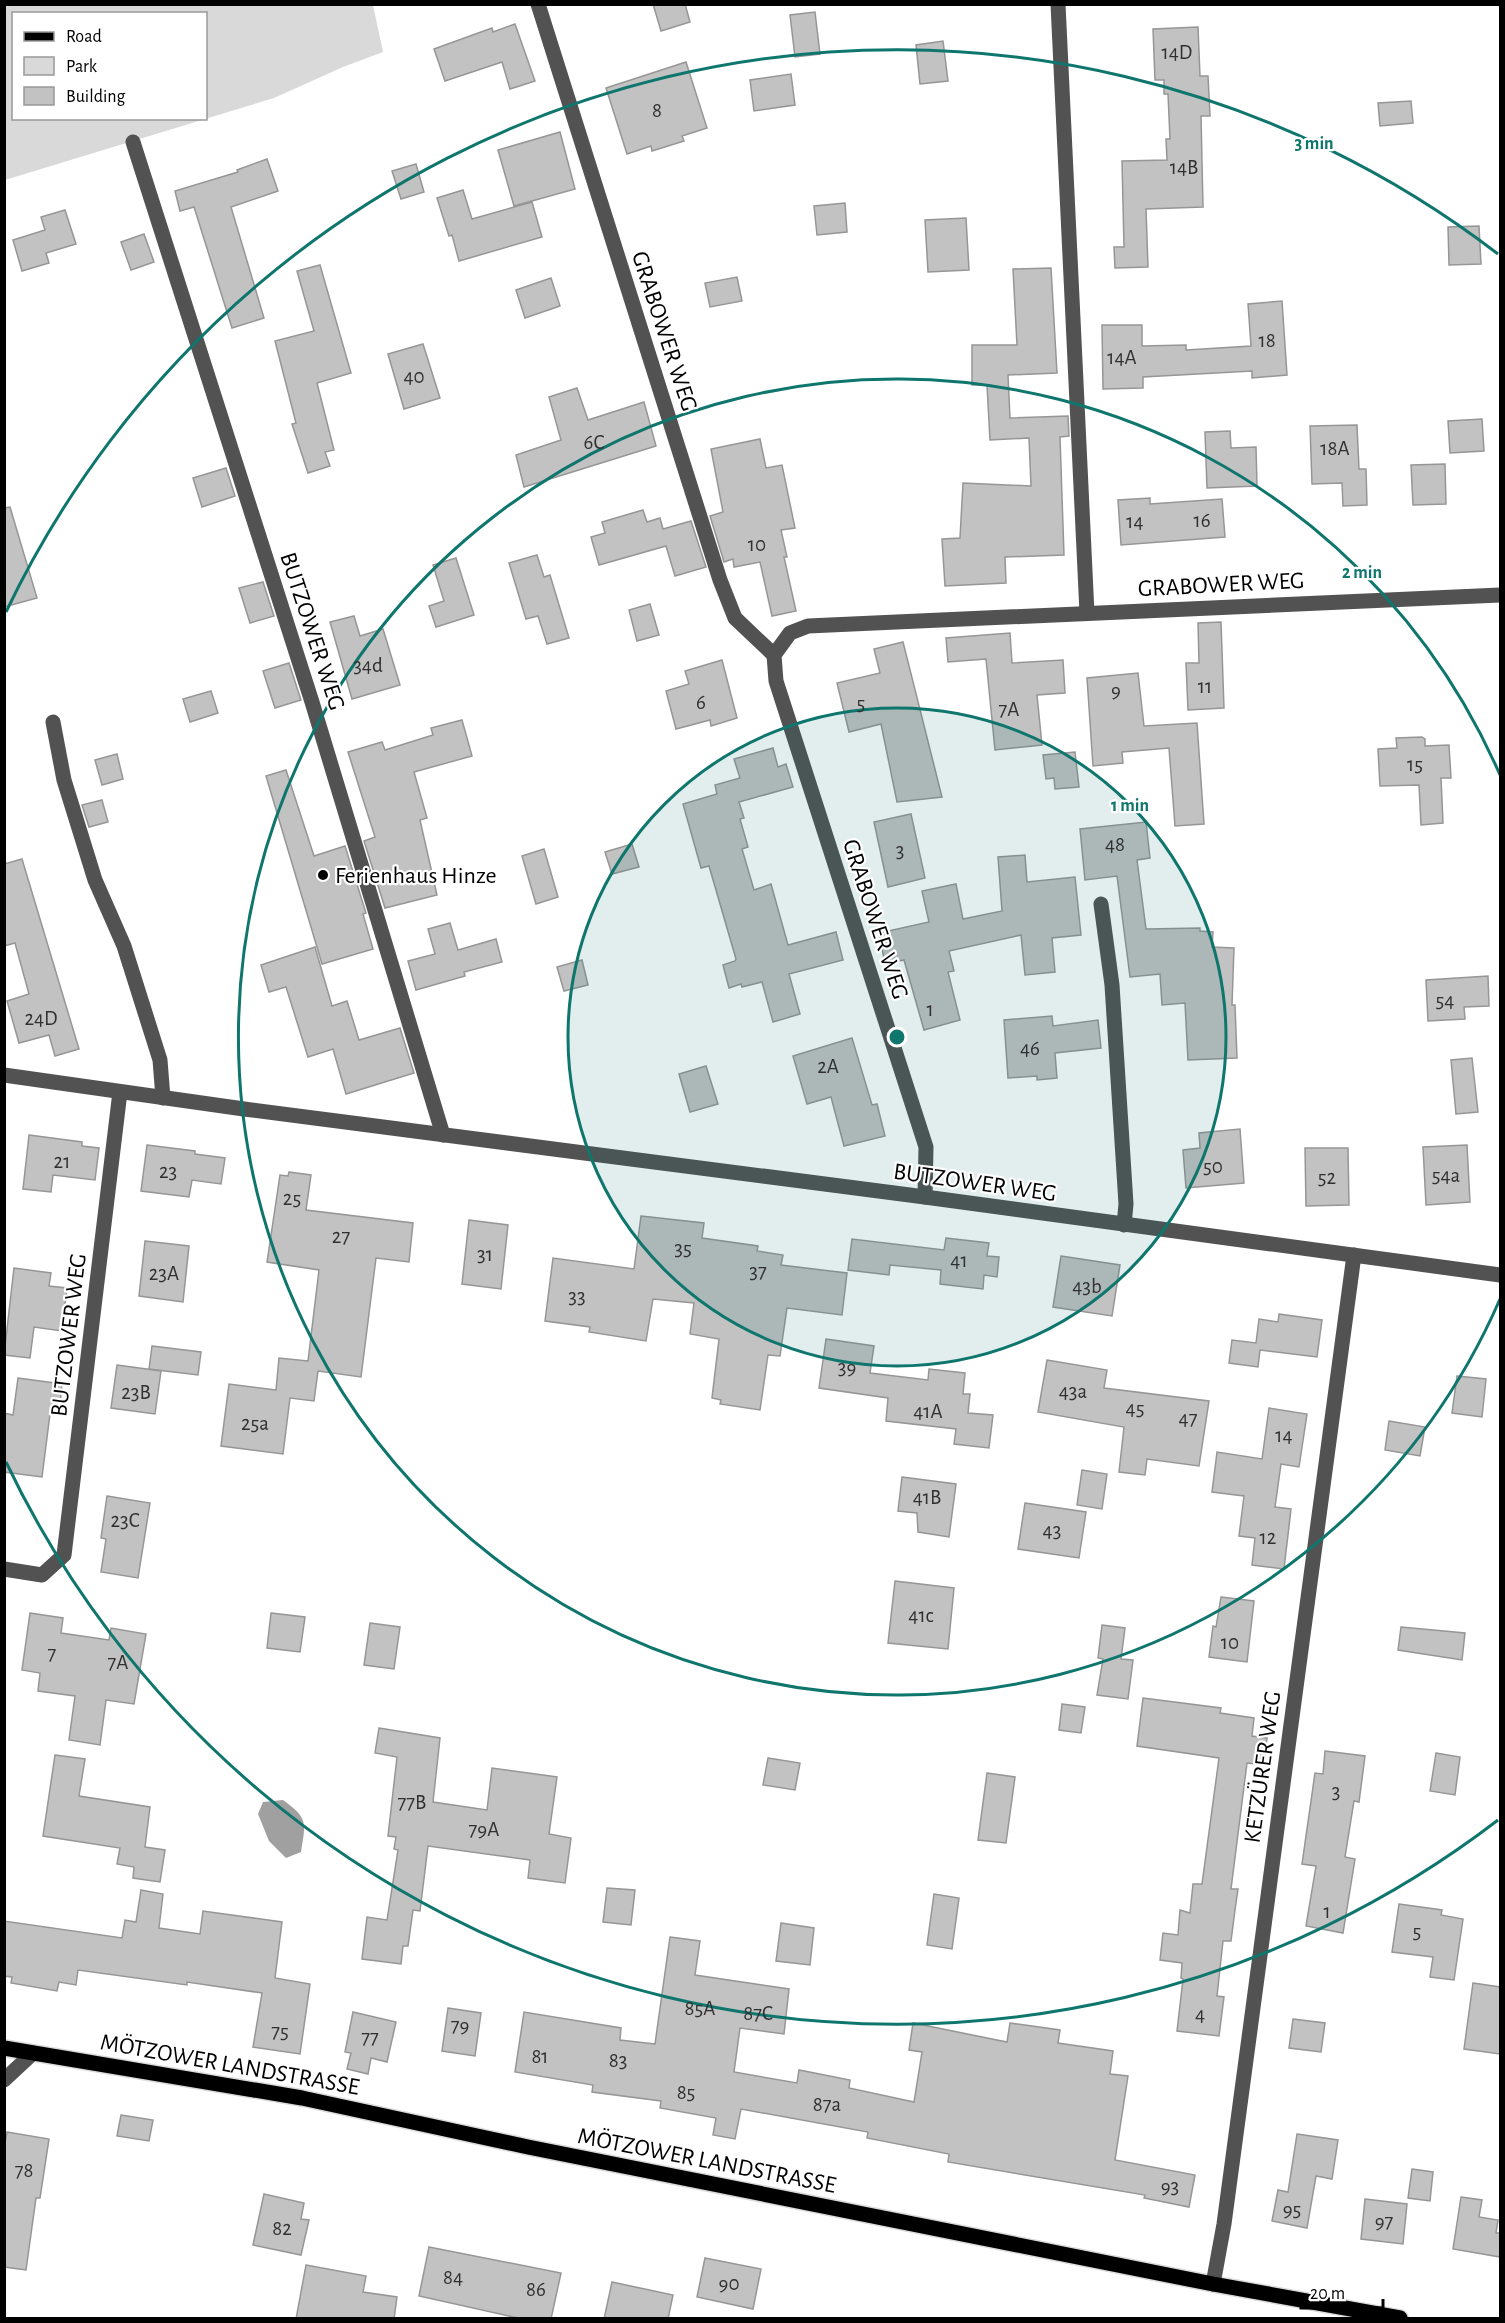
<svg xmlns="http://www.w3.org/2000/svg" width="1505" height="2323" viewBox="0 0 1505 2323" font-family="'Alegreya Sans',sans-serif">
	<rect width="100%" height="100%" fill="#fff"/>
	<path fill="#d9d9d9" fill-rule="evenodd" d="M 5,5 L 373,5 L 383,52 L 343,67 L 274,98 L 5,180 ZM 14,14 L 206,14 L 206,118 L 14,118 Z"/>
	<path fill="#a0a0a0" d="M 283,1800 C 308,1818 306,1822 301,1852 L 286,1858 L 269,1841 L 258,1814 L 263,1802 Z"/>
	<g fill="#c2c2c2" stroke="#969696" stroke-width="1.5">
		<polygon points="653,4 685,4 690,22 661,31"/>
		<polygon points="815,12 820,54 795,57 790,15"/>
		<polygon points="515,24 535,81 510,89 502,62 445,81 434,49 492,28 493,32"/>
		<polygon points="1198,27 1200,76 1208,76 1210,116 1201,116 1203,207 1146,209 1148,267 1115,268 1114,247 1124,247 1122,161 1167,160 1166,139 1170,139 1168,94 1164,94 1164,80 1155,80 1153,29"/>
		<polygon points="943,41 948,81 920,84 916,45"/>
		<polygon points="686,62 707,128 682,136 684,141 652,151 651,146 627,154 606,88"/>
		<polygon points="791,74 795,105 754,111 750,80"/>
		<polygon points="1411,101 1413,123 1380,126 1378,103"/>
		<polygon points="560,132 575,189 514,206 498,150"/>
		<polygon points="267,159 278,191 231,207 264,318 232,328 194,207 180,211 175,191 238,172 237,170"/>
		<polygon points="416,164 424,192 401,199 392,171"/>
		<polygon points="463,190 472,219 532,202 542,237 459,261 452,235 449,236 437,198"/>
		<polygon points="845,203 847,232 817,235 814,206"/>
		<polygon points="65,210 76,244 46,253 49,263 22,271 13,240 45,230 41,217"/>
		<polygon points="966,218 969,270 928,272 925,220"/>
		<polygon points="1479,226 1481,264 1449,265 1448,227"/>
		<polygon points="144,234 154,262 131,270 121,242"/>
		<polygon points="320,265 351,373 317,383 334,450 325,452 330,466 308,473 292,424 296,423 275,341 314,331 297,271"/>
		<polygon points="1051,268 1057,373 1008,375 1010,418 1068,416 1069,436 1060,437 1064,555 1005,557 1006,583 945,586 942,539 960,538 963,483 1031,486 1029,438 990,440 987,385 972,385 972,345 1017,345 1013,269"/>
		<polygon points="737,277 742,301 710,307 705,283"/>
		<polygon points="551,278 560,306 525,318 516,290"/>
		<polygon points="1282,301 1287,375 1252,378 1252,371 1143,377 1143,388 1103,389 1102,325 1142,325 1142,346 1186,345 1186,350 1251,346 1248,304"/>
		<polygon points="423,344 440,398 404,409 388,354"/>
		<polygon points="577,388 588,420 644,402 656,446 524,487 516,455 561,440 549,397"/>
		<polygon points="1482,419 1484,451 1450,453 1448,421"/>
		<polygon points="1357,425 1359,469 1366,469 1367,505 1343,506 1342,483 1312,484 1310,426"/>
		<polygon points="1230,431 1231,448 1256,447 1257,486 1207,488 1205,432"/>
		<polygon points="760,439 766,468 782,465 795,528 781,530 787,557 784,557 796,611 772,616 760,562 734,567 733,559 724,562 710,516 723,512 711,449"/>
		<polygon points="1445,464 1446,504 1413,505 1411,465"/>
		<polygon points="226,468 235,496 202,507 193,478"/>
		<polygon points="1150,498 1150,504 1222,499 1225,537 1121,545 1118,500"/>
		<polygon points="10,507 37,598 4,607 4,508"/>
		<polygon points="643,510 647,522 660,518 663,529 691,521 706,567 675,576 666,546 599,565 591,537 605,533 602,522"/>
		<polygon points="537,555 544,577 550,575 569,638 547,644 538,616 526,619 509,563"/>
		<polygon points="456,558 474,615 436,627 429,606 444,601 433,565"/>
		<polygon points="263,582 274,616 250,623 239,588"/>
		<polygon points="650,604 659,635 637,641 629,610"/>
		<polygon points="354,616 360,636 383,629 400,685 352,699 330,622"/>
		<polygon points="1221,622 1224,708 1188,710 1186,663 1199,663 1198,623"/>
		<polygon points="1010,633 1012,663 1063,660 1065,693 1037,695 1042,745 995,750 986,659 948,662 946,638"/>
		<polygon points="903,642 942,797 897,802 881,724 849,732 837,683 880,673 874,649"/>
		<polygon points="722,660 737,718 711,726 710,720 676,729 666,691 689,684 685,671"/>
		<polygon points="289,663 301,700 275,708 263,671"/>
		<polygon points="1138,673 1144,726 1197,723 1204,824 1175,826 1169,748 1122,752 1123,763 1093,766 1087,678"/>
		<polygon points="211,691 218,713 190,722 183,699"/>
		<polygon points="462,720 472,756 414,772 427,818 420,820 437,895 385,908 364,841 375,837 348,752 382,742 385,750 433,735 431,728"/>
		<polygon points="1422,737 1425,739 1425,746 1449,745 1451,778 1441,778 1443,823 1421,825 1419,785 1380,786 1378,749 1397,748 1396,738"/>
		<polygon points="773,748 778,767 786,764 793,787 739,802 744,818 740,819 748,847 742,849 754,890 771,884 788,945 836,932 843,960 789,974 800,1014 773,1022 762,982 742,987 741,984 729,988 723,965 735,961 736,959 709,866 701,868 683,804 717,794 715,785 740,778 734,759"/>
		<polygon points="1075,752 1079,787 1055,789 1054,778 1046,779 1043,755"/>
		<polygon points="117,754 123,779 102,785 95,760"/>
		<polygon points="286,770 314,856 345,846 366,913 363,914 373,949 322,964 266,776"/>
		<polygon points="102,800 108,822 89,827 82,805"/>
		<polygon points="911,814 925,878 888,887 874,822"/>
		<polygon points="1146,822 1150,858 1137,860 1146,929 1200,928 1200,931 1213,932 1212,947 1234,948 1232,1005 1235,1005 1237,1058 1188,1060 1185,1003 1162,1005 1160,974 1130,977 1117,876 1085,880 1080,829"/>
		<polygon points="632,844 639,867 612,874 605,852"/>
		<polygon points="544,849 558,897 536,904 522,856"/>
		<polygon points="1025,855 1027,882 1075,877 1081,935 1052,938 1055,972 1025,975 1021,935 949,951 954,971 948,972 960,1020 924,1030 904,960 885,964 879,933 929,922 922,891 956,884 963,919 1002,911 998,857"/>
		<polygon points="22,859 79,1049 55,1056 49,1035 19,1043 7,1001 29,994 15,943 4,946 4,864"/>
		<polygon points="450,923 458,950 496,939 502,962 464,972 465,976 416,990 408,961 435,954 428,929"/>
		<polygon points="315,947 332,1006 347,1001 359,1040 400,1028 414,1073 346,1094 333,1049 308,1057 286,987 269,992 261,965"/>
		<polygon points="582,960 588,985 564,991 557,967"/>
		<polygon points="1488,976 1489,1006 1464,1007 1465,1019 1428,1021 1426,980"/>
		<polygon points="1052,1016 1053,1026 1098,1020 1101,1048 1055,1053 1057,1078 1037,1080 1037,1076 1008,1078 1004,1020"/>
		<polygon points="852,1038 872,1105 877,1104 885,1136 844,1146 831,1097 807,1104 793,1056"/>
		<polygon points="1472,1058 1478,1112 1456,1114 1451,1060"/>
		<polygon points="706,1066 718,1104 690,1112 679,1074"/>
		<polygon points="1240,1129 1244,1183 1186,1188 1183,1150 1200,1148 1199,1133"/>
		<polygon points="29,1135 82,1142 82,1146 99,1148 95,1180 53,1175 51,1192 23,1189"/>
		<polygon points="147,1145 195,1151 195,1154 225,1158 221,1184 192,1180 189,1197 141,1191"/>
		<polygon points="1467,1145 1470,1202 1426,1205 1423,1147"/>
		<polygon points="1305,1148 1348,1148 1349,1205 1306,1206"/>
		<polygon points="289,1172 311,1175 306,1210 413,1223 409,1262 376,1258 361,1377 318,1371 314,1401 290,1398 283,1454 221,1446 229,1384 276,1390 279,1358 308,1361 319,1270 267,1262 280,1175 288,1176"/>
		<polygon points="641,1216 704,1223 702,1238 758,1246 757,1251 783,1255 781,1265 847,1273 842,1315 787,1308 780,1356 768,1355 760,1410 720,1404 721,1400 712,1398 719,1339 690,1334 694,1303 653,1299 646,1341 589,1332 590,1327 545,1321 553,1258 634,1269"/>
		<polygon points="469,1220 508,1225 501,1289 462,1284"/>
		<polygon points="946,1238 989,1243 987,1256 999,1257 997,1277 984,1275 983,1289 940,1284 941,1270 890,1265 889,1275 848,1270 852,1239 944,1250"/>
		<polygon points="145,1241 189,1246 183,1302 139,1296"/>
		<polygon points="1061,1256 1120,1265 1112,1316 1053,1307"/>
		<polygon points="14,1268 51,1273 49,1286 67,1288 62,1331 34,1327 30,1358 4,1355"/>
		<polygon points="1279,1314 1322,1320 1317,1357 1260,1350 1258,1367 1229,1363 1232,1340 1256,1343 1259,1319 1278,1322"/>
		<polygon points="826,1339 874,1346 870,1373 928,1380 929,1369 965,1373 963,1394 970,1394 968,1413 993,1415 989,1448 954,1444 956,1429 886,1421 888,1398 819,1388"/>
		<polygon points="152,1346 201,1352 198,1375 149,1369"/>
		<polygon points="1047,1360 1107,1370 1104,1388 1209,1401 1199,1466 1147,1459 1145,1475 1119,1472 1124,1427 1038,1412"/>
		<polygon points="117,1365 161,1371 155,1414 111,1408"/>
		<polygon points="1457,1376 1486,1379 1482,1417 1452,1413"/>
		<polygon points="18,1378 62,1384 59,1415 50,1414 42,1477 4,1472 4,1413 13,1415"/>
		<polygon points="1269,1408 1307,1414 1299,1467 1281,1464 1275,1507 1291,1509 1284,1569 1252,1565 1255,1538 1239,1536 1244,1496 1212,1492 1217,1452 1262,1459"/>
		<polygon points="1389,1421 1425,1427 1420,1456 1385,1450"/>
		<polygon points="1082,1470 1107,1474 1102,1509 1077,1505"/>
		<polygon points="902,1477 956,1484 949,1537 918,1532 917,1513 898,1511"/>
		<polygon points="107,1496 150,1503 138,1578 101,1572 106,1539 101,1538"/>
		<polygon points="1025,1503 1086,1512 1079,1558 1018,1549"/>
		<polygon points="895,1581 954,1588 948,1649 888,1643"/>
		<polygon points="1221,1597 1254,1601 1247,1662 1209,1657 1213,1626 1216,1627"/>
		<polygon points="30,1613 63,1618 61,1633 109,1640 111,1628 146,1634 134,1704 106,1700 100,1745 69,1740 75,1696 38,1691 40,1673 22,1670"/>
		<polygon points="271,1613 305,1617 300,1652 267,1648"/>
		<polygon points="370,1623 400,1627 394,1669 364,1665"/>
		<polygon points="1102,1625 1125,1628 1121,1659 1133,1660 1128,1699 1097,1695 1103,1659 1098,1658"/>
		<polygon points="1401,1627 1465,1633 1462,1660 1398,1650"/>
		<polygon points="1143,1698 1221,1708 1220,1713 1254,1718 1252,1736 1267,1738 1264,1765 1247,1763 1231,1889 1238,1889 1235,1910 1231,1941 1223,1941 1217,1996 1224,1997 1219,2036 1177,2031 1183,1979 1181,1978 1182,1963 1160,1960 1163,1933 1178,1935 1180,1910 1190,1913 1193,1884 1202,1884 1219,1758 1137,1746"/>
		<polygon points="1062,1704 1085,1707 1081,1733 1059,1730"/>
		<polygon points="379,1728 440,1738 433,1802 487,1810 492,1768 557,1777 549,1834 571,1838 565,1883 528,1878 530,1860 428,1846 420,1911 413,1910 408,1946 403,1946 401,1964 362,1959 367,1917 387,1920 398,1850 394,1849 396,1837 388,1836 397,1757 375,1753"/>
		<polygon points="1325,1751 1365,1756 1359,1802 1354,1801 1345,1857 1355,1859 1343,1933 1306,1926 1316,1866 1302,1864 1315,1773 1323,1774"/>
		<polygon points="1436,1753 1460,1757 1455,1795 1430,1791"/>
		<polygon points="55,1755 85,1759 79,1796 150,1807 145,1847 165,1850 160,1882 133,1878 134,1867 117,1864 120,1848 43,1836"/>
		<polygon points="768,1758 800,1763 795,1790 763,1785"/>
		<polygon points="987,1773 1015,1777 1006,1843 978,1840"/>
		<polygon points="607,1888 635,1890 631,1925 603,1922"/>
		<polygon points="141,1890 163,1894 159,1928 200,1934 203,1911 282,1922 275,1978 310,1984 300,2054 253,2047 262,1993 187,1982 187,1985 78,1970 76,1985 59,1982 57,1991 11,1983 12,1977 4,1976 4,1921 122,1938 125,1920 136,1922"/>
		<polygon points="934,1894 959,1898 952,1949 927,1945"/>
		<polygon points="1399,1904 1442,1910 1441,1915 1463,1919 1454,1980 1430,1977 1433,1957 1392,1952"/>
		<polygon points="781,1923 814,1928 810,1965 776,1961"/>
		<polygon points="670,1937 700,1941 695,1975 789,1989 784,2034 740,2028 734,2072 797,2083 799,2070 850,2080 849,2088 914,2102 922,2052 909,2050 913,2023 1007,2042 1010,2023 1060,2030 1058,2043 1113,2051 1110,2074 1128,2076 1115,2160 1195,2175 1189,2207 1144,2198 1145,2195 948,2162 949,2154 867,2138 868,2132 741,2109 735,2139 713,2135 716,2118 660,2108 661,2101 592,2092 593,2085 515,2072 524,2012 621,2028 620,2040 655,2044"/>
		<polygon points="1473,1983 1500,1987 1500,2054 1464,2049"/>
		<polygon points="448,2008 481,2013 475,2056 442,2051"/>
		<polygon points="353,2012 396,2022 387,2062 371,2058 368,2074 347,2069 351,2053 345,2052"/>
		<polygon points="1293,2019 1325,2023 1321,2052 1289,2048"/>
		<polygon points="121,2115 153,2120 149,2141 117,2136"/>
		<polygon points="7,2132 49,2139 40,2198 36,2198 26,2270 4,2267 4,2148"/>
		<polygon points="1297,2134 1338,2140 1332,2179 1316,2176 1307,2228 1272,2221 1278,2190 1288,2192"/>
		<polygon points="1412,2169 1433,2172 1430,2201 1408,2198"/>
		<polygon points="264,2194 304,2203 301,2219 309,2220 301,2255 253,2245"/>
		<polygon points="1461,2197 1482,2200 1479,2217 1498,2220 1496,2233 1500,2233 1500,2257 1453,2249"/>
		<polygon points="1365,2199 1407,2204 1403,2244 1361,2239"/>
		<polygon points="429,2247 561,2273 551,2319 522,2319 419,2296"/>
		<polygon points="705,2258 761,2269 753,2309 697,2297"/>
		<polygon points="306,2265 366,2276 363,2292 397,2297 394,2319 296,2319"/>
		<polygon points="612,2282 673,2295 668,2319 604,2319"/>
	</g>
	<g fill="none" stroke-linecap="round" stroke-linejoin="round">
		<g stroke="#dbdbdb" stroke-width="18">
			<polyline id="major" points="4,2048 302,2098 528,2147 1213,2284 1400,2318"/>
		</g>
		<g stroke="#525252" stroke-width="15">
			<polyline points="538,4 720,580 735,618 774,655"/>
			<polyline points="1058,4 1087,613"/>
			<polyline points="133,142 312,702 443,1135"/>
			<polyline points="53,722 64,780 95,880 124,946 160,1060 163,1098"/>
			<polyline points="1101,904 1112,985 1126,1204 1124,1225"/>
			<polyline points="4,1075 244,1109 925,1197 1500,1275"/>
			<polyline points="925,1197 926,1147 776,681 774,655 790,633 808,626 1500,595"/>
			<polyline points="4,1569 42,1575 64,1555 120,1092"/>
			<polyline points="4,2080 33,2053"/>
			<polyline points="1213,2284 1224,2224 1354,1255"/>
		</g>
		<use href="#major" stroke="#000" stroke-width="15"/>
	</g>
	<circle cx="897" cy="1037" r="329" fill="#0f766e" fill-opacity=".12"/>
	<g fill="none" stroke="#0f766e" stroke-width="3">
		<circle cx="897" cy="1037" r="329"/>
		<path d="M1500 1299A658 658 0 1 1 1500 775"/>
		<path d="M1498 1820A987 987 0 0 1 6 1462M6 612A987 987 0 0 1 1498 254"/>
	</g>
	<circle fill="#000" stroke="#fff" stroke-width="2" cx="323" cy="875" r="6"/>
	<g text-anchor="middle" stroke-width="4.5" stroke-linejoin="round" paint-order="stroke">
		<g font-size="21" fill="#303030">
			<text x="1177" y="59">14D</text>
			<text x="657" y="117">8</text>
			<text x="1184" y="174">14B</text>
			<text x="1267" y="347">18</text>
			<text x="1122" y="364">14A</text>
			<text x="414" y="383">40</text>
			<text x="594" y="449">6C</text>
			<text x="1335" y="455">18A</text>
			<text x="1202" y="527">16</text>
			<text x="1135" y="528">14</text>
			<text x="757" y="551">10</text>
			<text x="368" y="672">34d</text>
			<text x="1205" y="693">11</text>
			<text x="1116" y="697">9</text>
			<text x="701" y="709">6</text>
			<text x="861" y="710">5</text>
			<text x="1009" y="716">7A</text>
			<text x="1415" y="771">15</text>
			<text x="1115" y="851">48</text>
			<text x="900" y="857">3</text>
			<text x="1445" y="1007">54</text>
			<text x="930" y="1016">1</text>
			<text x="41" y="1025">24D</text>
			<text x="1030" y="1055">46</text>
			<text x="828" y="1073">2A</text>
			<text x="62" y="1168">21</text>
			<text x="1213" y="1173">50</text>
			<text x="168" y="1178">23</text>
			<text x="1446" y="1182">54a</text>
			<text x="1327" y="1184">52</text>
			<text x="292" y="1205">25</text>
			<text x="341" y="1243">27</text>
			<text x="683" y="1255">35</text>
			<text x="485" y="1261">31</text>
			<text x="959" y="1267">41</text>
			<text x="758" y="1278">37</text>
			<text x="164" y="1280">23A</text>
			<text x="1087" y="1293">43b</text>
			<text x="577" y="1303">33</text>
			<text x="847" y="1374">39</text>
			<text x="1073" y="1398">43a</text>
			<text x="136" y="1399">23B</text>
			<text x="1135" y="1415">45</text>
			<text x="928" y="1418">41A</text>
			<text x="1188" y="1425">47</text>
			<text x="255" y="1430">25a</text>
			<text x="1284" y="1442">14</text>
			<text x="927" y="1504">41B</text>
			<text x="125" y="1527">23C</text>
			<text x="1052" y="1537">43</text>
			<text x="1268" y="1544">12</text>
			<text x="921" y="1622">41c</text>
			<text x="1230" y="1649">10</text>
			<text x="52" y="1660">7</text>
			<text x="118" y="1669">7A</text>
			<text x="1336" y="1798">3</text>
			<text x="412" y="1809">77B</text>
			<text x="484" y="1836">79A</text>
			<text x="1327" y="1918">1</text>
			<text x="1417" y="1938">5</text>
			<text x="700" y="2015">85A</text>
			<text x="758" y="2020">87C</text>
			<text x="1200" y="2021">4</text>
			<text x="460" y="2032">79</text>
			<text x="280" y="2038">75</text>
			<text x="370" y="2044">77</text>
			<text x="540" y="2063">81</text>
			<text x="618" y="2067">83</text>
			<text x="686" y="2099">85</text>
			<text x="827" y="2111">87a</text>
			<text x="24" y="2177">78</text>
			<text x="1170" y="2193">93</text>
			<text x="1292" y="2216">95</text>
			<text x="1384" y="2228">97</text>
			<text x="282" y="2235">82</text>
			<text x="453" y="2284">84</text>
			<text x="729" y="2290">90</text>
			<text x="536" y="2296">86</text>
		</g>
		<g font-size="24" fill="#000" stroke="#fff">
			<text transform="translate(665 331) rotate(72)" y="8">GRABOWER WEG</text>
			<text transform="translate(1221 584) rotate(-3)" y="8">GRABOWER WEG</text>
			<text transform="translate(313 631) rotate(72)" y="8">BUTZOWER WEG</text>
			<text transform="translate(876 919) rotate(72)" y="8">GRABOWER WEG</text>
			<text transform="translate(975 1182) rotate(8)" y="8">BUTZOWER WEG</text>
			<text transform="translate(68 1335) rotate(-83)" y="8">BUTZOWER WEG</text>
			<text transform="translate(1262 1767) rotate(-82)" y="8">KETZÜRER WEG</text>
			<text transform="translate(230 2064) rotate(10)" y="8">MÖTZOWER LANDSTRASSE</text>
			<text transform="translate(707 2160) rotate(11)" y="8">MÖTZOWER LANDSTRASSE</text>
		</g>
		<g font-size="24" fill="#000" stroke="#fff" text-anchor="start">
			<text x="335" y="883">Ferienhaus Hinze</text>
		</g>
	</g>
	<circle cx="897" cy="1037" r="9" fill="#0f766e" stroke="#fff" stroke-width="3"/>
	<g font-size="18" text-anchor="middle" font-weight="bold" fill="#0f766e" stroke="#fff" stroke-width="4.5" stroke-linejoin="round" paint-order="stroke">
		<text x="1314" y="149">3 min</text>
		<text x="1362" y="578">2 min</text>
		<text x="1130" y="811">1 min</text>
	</g>
	<rect width="1505" height="2323" fill="none" stroke="#000000" stroke-width="12"/>
	<rect x="12" y="12" width="195" height="108" fill="#ffffff" stroke="#999999" stroke-width="1.5"/>
	<rect x="24" y="32" width="30" height="9" fill="#000000" stroke="#999999" stroke-width="1.5"/>
	<text x="66" y="42" font-size="18" fill="#000000">Road</text>
	<rect x="24" y="57" width="30" height="18" fill="#d9d9d9" stroke="#999999" stroke-width="1.5"/>
	<text x="66" y="72" font-size="18" fill="#000000">Park</text>
	<rect x="24" y="87" width="30" height="18" fill="#c2c2c2" stroke="#999999" stroke-width="1.5"/>
	<text x="66" y="102" font-size="18" fill="#000000">Building</text>
	<path d="M1301 2299v9h82v-9" fill="none" stroke="#000000" stroke-width="3"/>
	<text x="1310" y="2299" font-size="18" fill="#000000" stroke="#ffffff" stroke-width="4.5" paint-order="stroke">20 m</text>
</svg>
